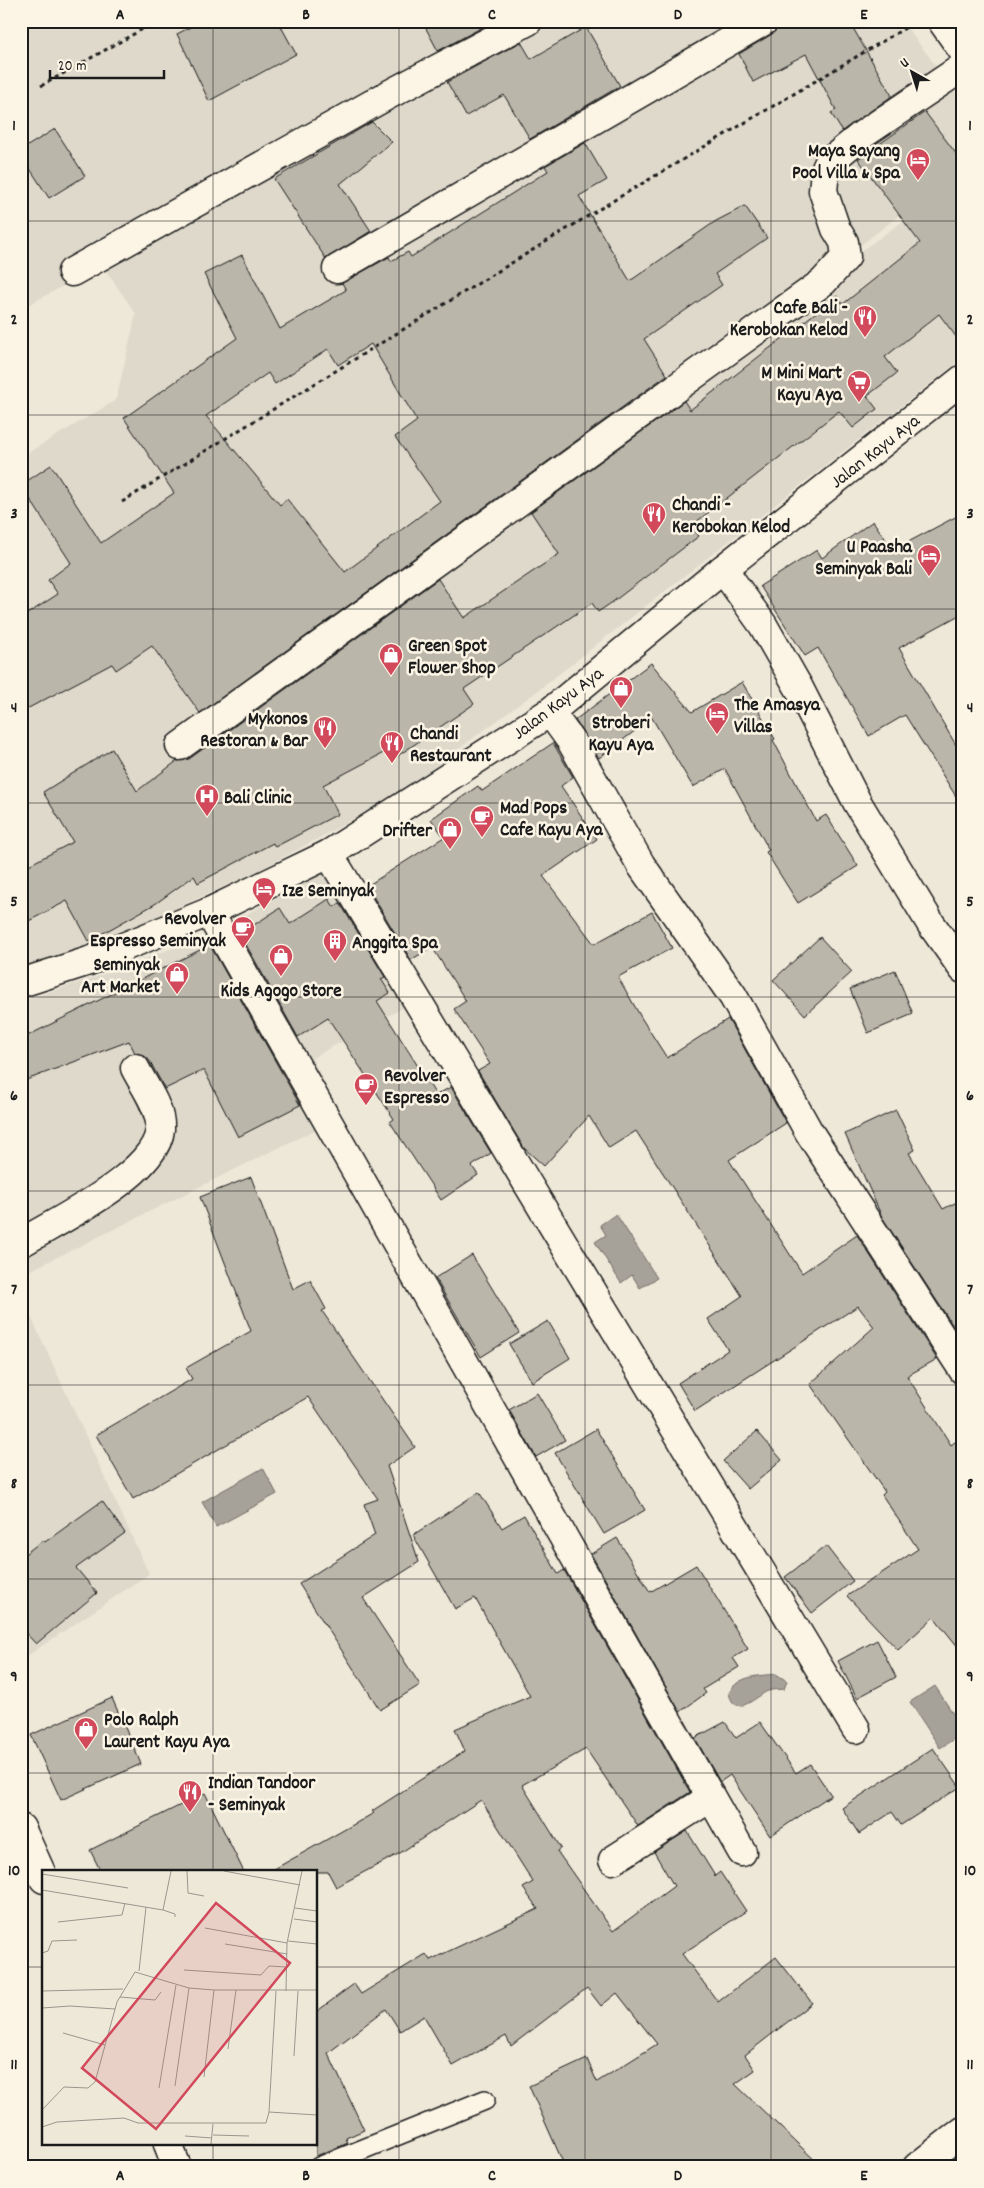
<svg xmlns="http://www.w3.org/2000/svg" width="984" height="2188" viewBox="0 0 984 2188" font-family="Dekko,sans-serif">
	<rect width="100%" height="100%" fill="#eee8d9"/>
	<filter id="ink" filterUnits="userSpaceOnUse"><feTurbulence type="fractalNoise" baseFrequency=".02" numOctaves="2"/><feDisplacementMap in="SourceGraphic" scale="10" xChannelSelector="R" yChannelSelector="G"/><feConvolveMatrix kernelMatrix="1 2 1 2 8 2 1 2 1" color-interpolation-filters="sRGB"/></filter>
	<g filter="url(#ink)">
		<g fill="#ded9cb">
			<polygon points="21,21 505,21 395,99 542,21 902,21 963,102 963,166 773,313 963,179 963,358 536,692 389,800 258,871 80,952 21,970 21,457 116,400 136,314 102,265 21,309"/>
			<polygon points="323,871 408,1005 312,1058 341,1117 21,1275 21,1001 99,976 215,932"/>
			<polygon points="21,1295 149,1574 21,1660"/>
		</g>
		<g fill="#a7a299" stroke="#6f6c67">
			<polygon points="616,1214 657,1278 640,1288 632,1275 621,1283 595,1242 606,1235 600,1225"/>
			<polygon points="263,1468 277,1494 216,1527 202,1502"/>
			<path d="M 776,1674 L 787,1681 L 784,1689 C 778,1690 773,1689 768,1691 C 756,1696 735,1720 729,1693 C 738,1675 759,1676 776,1674 Z"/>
			<polygon points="935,1686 963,1729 963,1733 940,1748 910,1702"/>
		</g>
		<g fill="#bab6aa" stroke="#1c1c1c" fill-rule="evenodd">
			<polygon points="202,21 278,21 296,54 209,101 177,34"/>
			<polygon points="422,21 494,21 438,51"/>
			<polygon points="780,21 849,21 892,96 842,131 831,113 836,110 806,54 753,82 739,54 772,34 778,28"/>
			<polygon points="586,27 620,86 530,139 504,95 466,116 447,82 521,42 531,59"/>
			<polygon points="925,112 963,163 963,346 939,314 885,357 897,373 867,396 877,409 853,428 839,411 691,526 699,536 614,601 598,612 592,603 464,689 474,704 396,757 391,749 323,785 338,814 275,847 273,843 198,883 194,876 155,904 89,941 67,901 21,925 21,869 73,842 43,792 112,749 137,791 177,761 189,759 438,579 464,618 559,554 531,512 684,401 690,410 837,296 843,304 920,243 858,159"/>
			<polygon points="372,122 392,142 340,184 371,231 326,259 274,179"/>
			<polygon points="55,129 85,176 49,198 21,155 21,150"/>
			<path d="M 585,143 L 607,180 L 579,196 L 630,281 L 716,221 L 745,206 L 767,238 L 715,274 L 722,285 L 644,339 L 667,375 L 200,713 L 152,646 L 116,670 L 112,664 L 21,712 L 21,618 L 58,594 L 48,580 L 71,563 L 21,485 L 51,465 L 101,543 L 174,493 L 124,418 L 237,338 L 204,274 L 242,255 L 280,329 L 346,290 L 342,283 L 389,257 L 391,261 L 408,252 L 411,257 L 548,171 L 545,166 ZM 371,344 L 417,421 L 395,437 L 440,501 L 345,572 L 287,499 L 280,505 L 206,416 L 268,373 L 275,384 L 328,349 L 338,365 Z"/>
			<polygon points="963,513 963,613 899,648 963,757 963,795 957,798 905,715 869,736 818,648 805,656 760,586 817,550 822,558 873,521 893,550"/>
			<polygon points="651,663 692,712 742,682 775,739 773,740 816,821 826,815 858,866 798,903 766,852 769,850 725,769 693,787 652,718 599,758 575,720"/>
			<polygon points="553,743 573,777 561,786 597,839 543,876 594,944 652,912 672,948 618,977 642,1019 667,1058 728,1019 786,1123 729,1160 802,1273 857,1235 937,1359 907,1376 951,1445 963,1436 963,1653 934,1617 898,1650 847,1596 918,1549 882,1495 885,1492 810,1384 874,1327 858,1306 695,1411 678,1383 728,1350 708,1319 742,1296 636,1131 609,1148 589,1116 544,1166 524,1148 478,1071 490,1064 454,1009 466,1001 432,947 411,960 367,886 444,837 431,819 478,786 482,791"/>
			<polygon points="329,899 334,907 340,903 385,977 381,979 390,993 377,1001 436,1095 451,1087 491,1153 472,1166 478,1175 441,1200 390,1122 394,1119 328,1018 298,1037 240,934 280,908 290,924"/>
			<polygon points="820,937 852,972 805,1015 773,980"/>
			<polygon points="210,945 300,1105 238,1137 204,1070 165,1089 149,1060 143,1055 135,1053 129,1041 21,1082 21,1039"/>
			<polygon points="895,970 913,1014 868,1033 850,989"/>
			<polygon points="896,1110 915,1150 909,1153 943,1209 963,1199 963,1341 882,1217 845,1134"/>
			<polygon points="251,1177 293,1289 310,1280 326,1309 322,1311 415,1447 387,1466 419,1562 363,1598 420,1685 380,1710 299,1584 375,1535 364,1504 378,1499 308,1397 133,1499 96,1435 192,1379 186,1368 251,1331 200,1197"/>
			<polygon points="472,1255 519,1333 481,1357 435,1278"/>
			<polygon points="548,1321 570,1358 532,1382 509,1344"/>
			<polygon points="537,1393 565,1440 536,1457 509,1410"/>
			<polygon points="596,1429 645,1510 604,1534 555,1453"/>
			<polygon points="757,1431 782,1460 748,1489 723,1461"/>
			<polygon points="479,1492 502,1528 524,1515 558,1574 564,1570 690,1792 638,1826 586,1749 522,1785 561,1848 557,1851 613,1931 674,1886 654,1852 687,1831 715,1876 720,1872 746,1911 682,1954 718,2002 776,1957 812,2003 745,2055 755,2070 735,2084 822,2167 565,2167 529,2086 587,2059 597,2082 657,2044 617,1993 601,2006 587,1988 511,2046 506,2036 453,2066 424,2016 400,2031 386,2009 328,2053 364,2130 346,2138 348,2143 316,2156 316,2012 354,1984 361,1994 426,1954 430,1960 538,1909 523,1888 533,1882 481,1800 400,1853 336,1887 328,1872 269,1872 374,1813 372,1811 465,1751 455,1729 530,1696 475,1598 455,1609 413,1535"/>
			<polygon points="102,1501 125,1533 76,1568 97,1593 36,1644 21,1628 21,1557 43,1540 45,1542"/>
			<polygon points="617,1538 650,1592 696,1565 748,1649 733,1658 739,1667 703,1689 706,1693 680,1712 591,1554"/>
			<polygon points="826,1546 853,1581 812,1613 785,1577"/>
			<polygon points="877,1640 896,1677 857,1698 838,1661"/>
			<polygon points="112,1698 141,1764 61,1800 31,1735"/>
			<polygon points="725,1722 736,1738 760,1722 796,1773 810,1764 831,1795 770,1836 730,1775 720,1782 695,1738"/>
			<polygon points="933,1748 960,1787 901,1825 892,1812 859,1834 842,1808"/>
			<polygon points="205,1793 244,1872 101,1872 90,1850"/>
		</g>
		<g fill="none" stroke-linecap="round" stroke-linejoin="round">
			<g stroke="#1c1c1c" stroke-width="22">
				<polyline id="lane" points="319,2167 485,2100"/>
			</g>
			<g stroke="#1c1c1c" stroke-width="31">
				<g id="street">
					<polyline points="337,269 764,21"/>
					<polyline points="72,272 388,95 528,21"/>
					<polyline points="723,569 763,625 799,688 857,802 931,924 963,969"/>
					<polyline points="550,712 571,741 641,865 733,996 809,1132 963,1370"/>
					<polyline points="180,746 823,282 846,257 844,242 836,229 823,191 825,171 829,162 862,135 963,67"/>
					<polyline points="329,854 856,1729"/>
					<polyline points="209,912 742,1852"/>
					<path d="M 21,1243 C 56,1221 165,1171 160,1123 C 158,1104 143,1084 135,1068"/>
					<polyline points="613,1860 710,1798"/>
					<polyline points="917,2167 963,2131"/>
				</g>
			</g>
			<g stroke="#1c1c1c" stroke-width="31">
				<g id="secondary">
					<polyline points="942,21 963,51"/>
					<polyline points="21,983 89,961 209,912 329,854 550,712 723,569 963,379"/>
					<polyline points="21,1828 44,1879"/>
					<polyline points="168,2144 177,2167"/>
				</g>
			</g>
			<g stroke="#1c1c1c" stroke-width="3" stroke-dasharray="4 4" stroke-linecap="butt">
				<polyline points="41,86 157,21"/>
				<polyline points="122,502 606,205 910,25"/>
			</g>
			<use href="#lane" stroke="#fcf5e5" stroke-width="19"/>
			<use href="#street" stroke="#fcf5e5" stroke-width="28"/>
			<use href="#secondary" stroke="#fcf5e5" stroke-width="28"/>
		</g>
	</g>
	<path fill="none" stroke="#1c1c1c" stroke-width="1" stroke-opacity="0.55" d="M 213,21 L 213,1872M 399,21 L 399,2167M 585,21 L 585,2167M 771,21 L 771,2167M 21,221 L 963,221M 21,415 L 963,415M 21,609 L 963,609M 21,803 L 963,803M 21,997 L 963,997M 21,1191 L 963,1191M 21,1385 L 963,1385M 21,1579 L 963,1579M 21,1773 L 963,1773M 21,1967 L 44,1967M 316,1967 L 963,1967M 213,2144 L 213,2167"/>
	<defs>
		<g id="hotel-pin" transform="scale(1.25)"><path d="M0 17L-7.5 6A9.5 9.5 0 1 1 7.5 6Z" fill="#d1495b" stroke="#fcf5e5"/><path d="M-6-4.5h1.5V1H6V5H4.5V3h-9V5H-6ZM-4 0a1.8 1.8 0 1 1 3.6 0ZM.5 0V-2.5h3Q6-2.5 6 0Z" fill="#fff"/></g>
		<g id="restaurant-pin" transform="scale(1.25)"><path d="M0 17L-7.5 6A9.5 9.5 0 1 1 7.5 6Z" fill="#d1495b" stroke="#fcf5e5"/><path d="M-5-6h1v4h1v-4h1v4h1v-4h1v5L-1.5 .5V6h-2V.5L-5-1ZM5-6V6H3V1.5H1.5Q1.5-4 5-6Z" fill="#fff"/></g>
		<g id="supermarket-pin" transform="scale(1.25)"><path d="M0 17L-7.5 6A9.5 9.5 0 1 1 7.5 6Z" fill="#d1495b" stroke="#fcf5e5"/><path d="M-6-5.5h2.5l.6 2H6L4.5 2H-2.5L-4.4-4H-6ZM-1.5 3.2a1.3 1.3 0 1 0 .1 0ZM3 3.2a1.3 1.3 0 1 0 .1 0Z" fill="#fff"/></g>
		<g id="shop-pin" transform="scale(1.25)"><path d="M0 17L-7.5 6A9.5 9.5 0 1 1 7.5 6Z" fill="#d1495b" stroke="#fcf5e5"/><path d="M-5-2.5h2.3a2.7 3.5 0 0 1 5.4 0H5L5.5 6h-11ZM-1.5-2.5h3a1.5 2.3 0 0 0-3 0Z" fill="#fff"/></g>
		<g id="hospital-pin" transform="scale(1.25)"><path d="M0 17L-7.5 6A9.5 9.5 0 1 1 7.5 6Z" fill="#d1495b" stroke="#fcf5e5"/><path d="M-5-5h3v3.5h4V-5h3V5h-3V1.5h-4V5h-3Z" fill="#fff"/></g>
		<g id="cafe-pin" transform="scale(1.25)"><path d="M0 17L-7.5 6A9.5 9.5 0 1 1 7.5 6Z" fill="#d1495b" stroke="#fcf5e5"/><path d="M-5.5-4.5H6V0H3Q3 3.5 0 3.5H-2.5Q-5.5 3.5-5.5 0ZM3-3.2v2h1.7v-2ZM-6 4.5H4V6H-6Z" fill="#fff"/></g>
		<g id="building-pin" transform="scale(1.25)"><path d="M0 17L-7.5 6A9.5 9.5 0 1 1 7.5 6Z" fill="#d1495b" stroke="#fcf5e5"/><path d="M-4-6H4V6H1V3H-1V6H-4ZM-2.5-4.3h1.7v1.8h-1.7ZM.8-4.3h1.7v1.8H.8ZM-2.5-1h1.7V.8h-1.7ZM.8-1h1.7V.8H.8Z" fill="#fff"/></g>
	</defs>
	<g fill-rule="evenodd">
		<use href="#hotel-pin" x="918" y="160"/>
		<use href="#restaurant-pin" x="865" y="317"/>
		<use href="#supermarket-pin" x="859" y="382"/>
		<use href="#restaurant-pin" x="654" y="514"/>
		<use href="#hotel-pin" x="929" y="556"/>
		<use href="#shop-pin" x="391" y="655"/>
		<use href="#shop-pin" x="621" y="688"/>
		<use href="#hotel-pin" x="717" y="714"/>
		<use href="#restaurant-pin" x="325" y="728"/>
		<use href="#restaurant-pin" x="392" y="743"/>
		<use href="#hospital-pin" x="207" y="796"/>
		<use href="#cafe-pin" x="482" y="817"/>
		<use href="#shop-pin" x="450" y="829"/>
		<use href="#hotel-pin" x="264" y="889"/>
		<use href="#cafe-pin" x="243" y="928"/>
		<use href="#building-pin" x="335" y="941"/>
		<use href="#shop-pin" x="281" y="956"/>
		<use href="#shop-pin" x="177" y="974"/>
		<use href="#cafe-pin" x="366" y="1085"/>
		<use href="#shop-pin" x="86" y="1729"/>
		<use href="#restaurant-pin" x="190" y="1792"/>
	</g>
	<g text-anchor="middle" stroke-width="5" stroke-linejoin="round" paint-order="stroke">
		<g font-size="19" font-weight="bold" fill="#1c1c1c" stroke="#fcf5e5" text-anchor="start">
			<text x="900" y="156" text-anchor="end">Maya Sayang<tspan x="900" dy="22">Pool Villa &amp; Spa</tspan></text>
			<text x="848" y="313" text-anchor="end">Cafe Bali -<tspan x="848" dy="22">Kerobokan Kelod</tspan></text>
			<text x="842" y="378" text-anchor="end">M Mini Mart<tspan x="842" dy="22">Kayu Aya</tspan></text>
			<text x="672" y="510">Chandi -<tspan x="672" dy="22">Kerobokan Kelod</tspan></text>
			<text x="912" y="552" text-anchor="end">U Paasha<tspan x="912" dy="22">Seminyak Bali</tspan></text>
			<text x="408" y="651">Green Spot<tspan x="408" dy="22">Flower Shop</tspan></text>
			<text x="734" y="710">The Amasya<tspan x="734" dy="22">Villas</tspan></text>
			<text x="308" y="724" text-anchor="end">Mykonos<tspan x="308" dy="22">Restoran &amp; Bar</tspan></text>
			<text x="621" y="728" text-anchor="middle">Stroberi<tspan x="621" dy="22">Kayu Aya</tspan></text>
			<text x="410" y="739">Chandi<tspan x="410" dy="22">Restaurant</tspan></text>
			<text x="224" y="803">Bali Clinic</text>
			<text x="500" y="813">Mad Pops<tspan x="500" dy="22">Cafe Kayu Aya</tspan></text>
			<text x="432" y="836" text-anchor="end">Drifter</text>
			<text x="282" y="896">Ize Seminyak</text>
			<text x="226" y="924" text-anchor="end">Revolver<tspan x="226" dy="22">Espresso Seminyak</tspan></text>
			<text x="352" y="948">Anggita Spa</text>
			<text x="160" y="970" text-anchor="end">Seminyak<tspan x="160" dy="22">Art Market</tspan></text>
			<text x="281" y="996" text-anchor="middle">Kids Agogo Store</text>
			<text x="384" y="1081">Revolver<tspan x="384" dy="22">Espresso</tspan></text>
			<text x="104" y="1725">Polo Ralph<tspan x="104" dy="22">Laurent Kayu Aya</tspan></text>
			<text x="208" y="1788">Indian Tandoor<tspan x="208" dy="22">- Seminyak</tspan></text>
		</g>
		<g font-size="19" fill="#1c1c1c" stroke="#fcf5e5">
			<text transform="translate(874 450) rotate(-38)" y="7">Jalan Kayu Aya</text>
			<text transform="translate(557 702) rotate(-37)" y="7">Jalan Kayu Aya</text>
		</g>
	</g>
	<g transform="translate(42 1870)">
		<rect width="275" height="275" fill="#eee8d9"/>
		<path fill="none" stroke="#9a968d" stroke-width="1" d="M 145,1 L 146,23 L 162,26M 182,1 L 258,15M 0,4 L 86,18M 0,20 L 121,40 L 133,44 L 133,47M 253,38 L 275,41M 121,40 L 129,1M 252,49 L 275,52M 16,52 L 80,45 L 83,33M 163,58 L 245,73M 246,71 L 275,74M 183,74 L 245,84M 0,83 L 6,81 L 10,71 L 35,70M 142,100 L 219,105 L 227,96 L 244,97M 97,101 L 104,37M 0,121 L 81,119M 244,121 L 245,73 L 260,1M 78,127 L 113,130 L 119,122M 0,138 L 28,136 L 73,139M 21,163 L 63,175M 186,179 L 194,120M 252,186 L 256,121M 162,207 L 172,120M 133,216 L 147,118M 117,218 L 134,115M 0,240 L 22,217 L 46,218 L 53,212 L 75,132 L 93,102 L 147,118 L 172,120 L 275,120M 227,242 L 275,245M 0,257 L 15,252 L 82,248 L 96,253 L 224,253 L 227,242 L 234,121M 171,265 L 207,266M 143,266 L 170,268M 169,274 L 171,254"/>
		<path fill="#d1495b" fill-opacity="0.15" stroke="#d1495b" stroke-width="2.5" d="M 174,33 L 248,93 L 114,259 L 40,198 Z"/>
		<rect width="275" height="275" fill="none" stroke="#1c1c1c" stroke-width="2.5"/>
	</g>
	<rect width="984" height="2188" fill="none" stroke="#fcf5e5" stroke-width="55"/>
	<g transform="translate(912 72) rotate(321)" stroke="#fcf5e5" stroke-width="4" paint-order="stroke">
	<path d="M0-4L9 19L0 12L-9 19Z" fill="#1c1c1c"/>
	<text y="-8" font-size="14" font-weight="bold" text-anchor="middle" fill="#1c1c1c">U</text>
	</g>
	<path d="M50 70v8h114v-8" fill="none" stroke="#1c1c1c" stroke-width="2.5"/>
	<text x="58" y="70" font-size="15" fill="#1c1c1c" stroke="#fcf5e5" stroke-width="4" paint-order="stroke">20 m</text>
	<rect x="28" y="28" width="928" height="2132" fill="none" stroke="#1c1c1c" stroke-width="2"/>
	<g font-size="16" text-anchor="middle" font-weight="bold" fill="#1c1c1c">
		<text x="120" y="19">A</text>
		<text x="306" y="19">B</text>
		<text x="492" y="19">C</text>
		<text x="678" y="19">D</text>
		<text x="864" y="19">E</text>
		<text x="14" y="130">1</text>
		<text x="970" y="130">1</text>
		<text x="14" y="324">2</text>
		<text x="970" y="324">2</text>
		<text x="14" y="518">3</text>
		<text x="970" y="518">3</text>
		<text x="14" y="712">4</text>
		<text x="970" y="712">4</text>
		<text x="14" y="906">5</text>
		<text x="970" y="906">5</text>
		<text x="14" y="1100">6</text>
		<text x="970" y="1100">6</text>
		<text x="14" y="1294">7</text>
		<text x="970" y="1294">7</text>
		<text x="14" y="1488">8</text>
		<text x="970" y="1488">8</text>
		<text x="14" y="1681">9</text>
		<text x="970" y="1681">9</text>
		<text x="14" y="1875">10</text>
		<text x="970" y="1875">10</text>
		<text x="14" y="2069">11</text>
		<text x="970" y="2069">11</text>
		<text x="120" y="2180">A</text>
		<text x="306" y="2180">B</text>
		<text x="492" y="2180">C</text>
		<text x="678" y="2180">D</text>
		<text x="864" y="2180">E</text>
	</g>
</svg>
